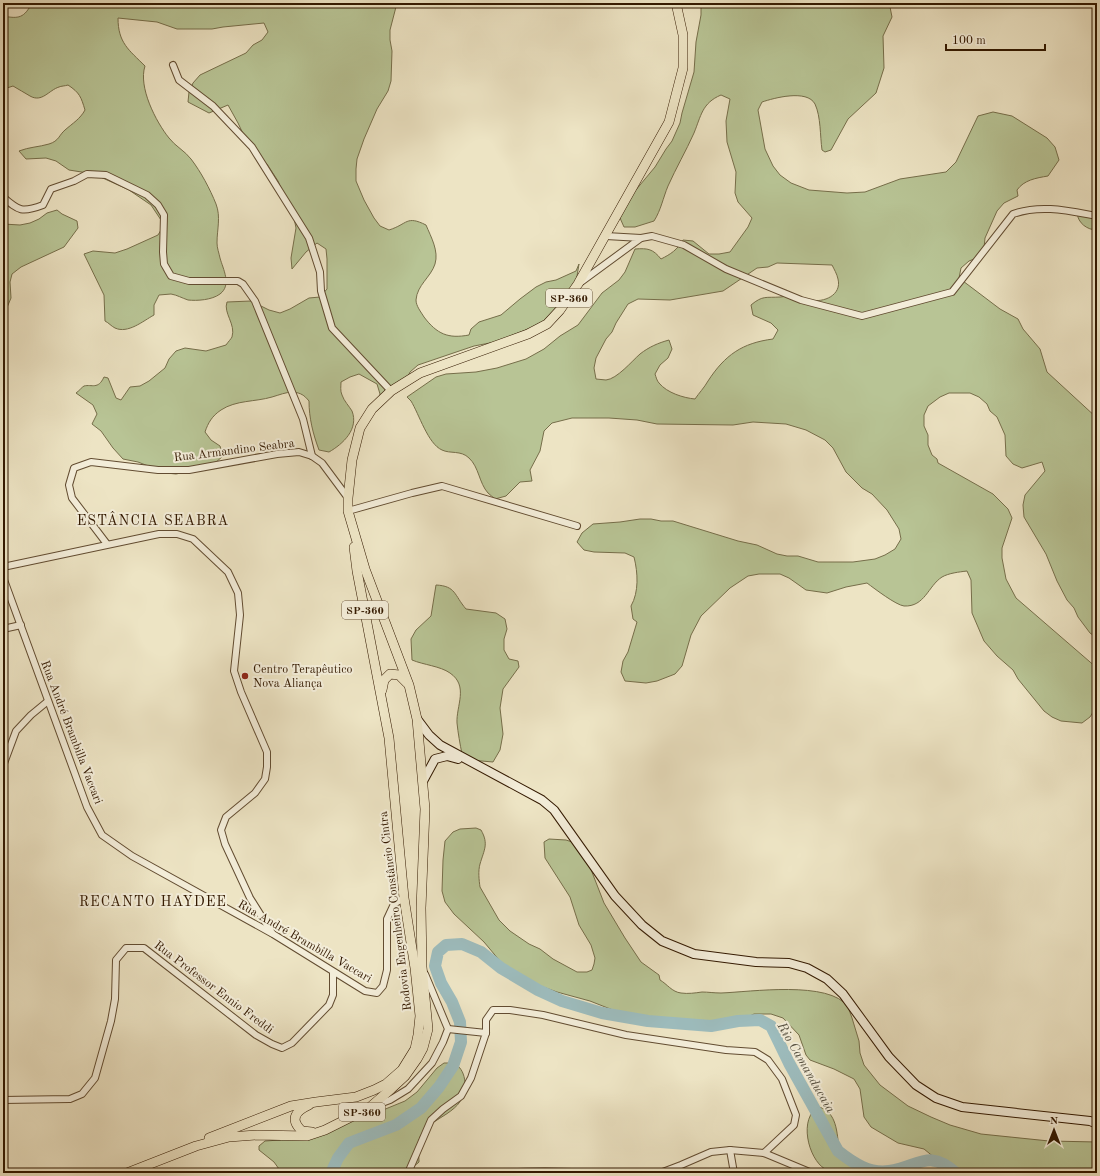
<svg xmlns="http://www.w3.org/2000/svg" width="1100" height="1176" viewBox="0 0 1100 1176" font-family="'Old Standard TT',serif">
	<rect width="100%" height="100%" fill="#ede4c4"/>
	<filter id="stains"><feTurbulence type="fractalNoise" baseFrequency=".005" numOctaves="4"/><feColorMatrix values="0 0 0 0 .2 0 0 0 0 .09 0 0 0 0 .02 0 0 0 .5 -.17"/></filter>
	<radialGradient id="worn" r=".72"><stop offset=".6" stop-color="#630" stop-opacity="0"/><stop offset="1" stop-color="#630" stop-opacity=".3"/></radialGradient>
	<g fill="#b8c495" stroke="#766e4a" fill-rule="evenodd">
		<path d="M 32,3 L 397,3 L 390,30 L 390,40 L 392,51 L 391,81 L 388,91 L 377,109 L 364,139 L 357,159 L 356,169 L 356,181 L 364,200 L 374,218 L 380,226 L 389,230 C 408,224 406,215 426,225 C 431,237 439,251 435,264 C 431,277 417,285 416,300 C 416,306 421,312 424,317 C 437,334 448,339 469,335 L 471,329 L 479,322 L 501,315 L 520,299 L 536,287 L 546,282 L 556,280 L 576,271 L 579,264 L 576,282 L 570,292 L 541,324 L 495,342 L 474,346 L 418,365 L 410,372 L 406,381 L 379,402 L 380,394 L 377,384 L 359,374 L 350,377 L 341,382 C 341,386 340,391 342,395 C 344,401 349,406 352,411 C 359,429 343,444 329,452 L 319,450 C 313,434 309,418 309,401 C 304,395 301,393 293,392 C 286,392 279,395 272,397 C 255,402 236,400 221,410 C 212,416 208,423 205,432 L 211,440 L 220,446 L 223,456 L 215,463 L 186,472 L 176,474 L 166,473 L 138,462 L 123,459 L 113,448 L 101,431 L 92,424 L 97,414 L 93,405 L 76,393 C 79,391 82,387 84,386 C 92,384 98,390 104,377 L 108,378 L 116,398 L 121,400 L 130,387 L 140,386 L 149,381 L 165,368 L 169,359 L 176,351 L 185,348 L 206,351 L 226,345 C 228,342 231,339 232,337 C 236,324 223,313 227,302 L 251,301 L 269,310 L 280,313 L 290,309 L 309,298 L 320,297 L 327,289 L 327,259 L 326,249 L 317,243 L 306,252 L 292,269 L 291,258 L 296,228 L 294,218 L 278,181 L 267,164 L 259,158 L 247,142 L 238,123 L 228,105 L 209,113 L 188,102 L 189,92 L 193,83 L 200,75 L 246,53 L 253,45 L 262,40 L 268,32 L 264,23 L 223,27 L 212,29 L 177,29 L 157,22 L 118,18 C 118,43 129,50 145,66 C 138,87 156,122 169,138 C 175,146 185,151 191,159 C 201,172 210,189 216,204 C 221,217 217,229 217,243 C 217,248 219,253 220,258 C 223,269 232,285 220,294 C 212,300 197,301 188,300 C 182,298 177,295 171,294 C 167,294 163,295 159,295 L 154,305 L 154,315 C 143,321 128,334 115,328 C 111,326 109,323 105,321 L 104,295 L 84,254 L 93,251 L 115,253 L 127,249 L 158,235 L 161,230 L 161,220 L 151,205 L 129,190 L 94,174 L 69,170 L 56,161 L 46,158 L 26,159 L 19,151 C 29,147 39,147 49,144 C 59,141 59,135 65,130 C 73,123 80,119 85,110 C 81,97 80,93 68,85 C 65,86 61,86 59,87 C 49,90 42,103 30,96 C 24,93 19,89 13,86 L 4,89 L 6,100 L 3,110 L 3,16 C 19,19 24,18 32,3 Z"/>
		<path d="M 701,3 L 888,3 L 890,7 L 892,17 L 883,36 L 884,68 L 876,93 L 848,119 L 831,150 L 825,152 L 822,150 C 820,136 821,117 815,104 C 807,89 774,98 762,102 L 758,110 L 765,149 L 773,166 L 780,175 L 791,183 L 809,190 L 847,193 L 865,192 L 900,179 L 946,172 L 956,162 L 978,116 L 993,112 L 1012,116 L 1047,138 L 1055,147 L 1059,160 L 1048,176 C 1036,178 1024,180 1017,190 L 1018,196 L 1004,203 L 997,211 L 985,238 L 984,248 L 979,257 L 969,261 L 961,268 L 959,278 L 1000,309 L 1018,319 L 1023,329 L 1040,349 L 1047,372 L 1097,418 L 1097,638 L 1090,633 L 1078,617 L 1074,608 L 1067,600 L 1057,581 L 1046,554 L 1024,517 L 1023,505 L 1025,495 L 1045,471 L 1042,462 L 1022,468 L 1013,464 L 1006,456 L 1005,435 L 997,417 L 990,411 L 987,404 L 979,397 L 970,393 L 949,393 L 940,397 L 928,406 L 924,415 L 924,426 L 928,435 L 928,445 L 932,455 L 937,459 L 938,463 L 993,494 L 1008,509 L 1012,518 L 1002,548 L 1002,558 L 1006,579 L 1016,598 L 1097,668 L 1097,706 L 1090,717 L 1082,723 L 1061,721 L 1052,717 L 1044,711 L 1018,679 L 1013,670 L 997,656 L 984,641 L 972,613 L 971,580 L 967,571 C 959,572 949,573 942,577 C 928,586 925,607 904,606 C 896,605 875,589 867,583 L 846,587 L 827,593 L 806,590 L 789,578 L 780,574 L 759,574 L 748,576 L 730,588 L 701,616 L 691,635 L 682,666 L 675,674 L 657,681 L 646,683 L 625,681 L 621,672 L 623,661 L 628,652 L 637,622 L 633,619 L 631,606 C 639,592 638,573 634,557 L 625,553 L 594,552 L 584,550 L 577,542 L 582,533 L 593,524 L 620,522 L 640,519 L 651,519 L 661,521 L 673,521 L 738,541 L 757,545 L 777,554 L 787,556 L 798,556 L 818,562 L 853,562 L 875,559 L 885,555 L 895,549 L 901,539 L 899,529 L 887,510 L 872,494 L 862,488 L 846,472 L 833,448 L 825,440 L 806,430 L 786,424 L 753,422 L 733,425 L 657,424 L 637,420 L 609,418 L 572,418 L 552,423 L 544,431 L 540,451 L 530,470 L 532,481 L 520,482 L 506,496 L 495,499 C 493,497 490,495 488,493 C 479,483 479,467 469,458 C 461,450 450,454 442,450 C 428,444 419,414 411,401 L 407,397 L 436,377 L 446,374 L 476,372 L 497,368 L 526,359 L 544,349 L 560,336 L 578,325 L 602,293 L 619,280 L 625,272 L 635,249 C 648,248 653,249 661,259 C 671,254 677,250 683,240 L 693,241 L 709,254 L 719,254 L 730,252 L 748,227 L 752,218 L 738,202 L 735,193 L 736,172 L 727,142 L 726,121 L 730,99 L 721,95 C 702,103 701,116 694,133 C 686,151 676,168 668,186 C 663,198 661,210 654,221 L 635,227 L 624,227 L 620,218 L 623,207 L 635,191 L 655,167 L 666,149 L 672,141 L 680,123 L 682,113 L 694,72 L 696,42 L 701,15 ZM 777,263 L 832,265 C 834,269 837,274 838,279 C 842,295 824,303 810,300 C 803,298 799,295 792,295 C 788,295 784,297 780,297 C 766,298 763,295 751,305 L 753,315 L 771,323 L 778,330 L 773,339 C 742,343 725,355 708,381 C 704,388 699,393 695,399 C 684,398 667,393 659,383 C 657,381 656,377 655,374 L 660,365 L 668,358 L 672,349 L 669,340 C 658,343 649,347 640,354 C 632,361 617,379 606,380 C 603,380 599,379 596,379 L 594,368 L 596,358 L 606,339 L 612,332 L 616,323 L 628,304 L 638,299 L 670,300 L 723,291 L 757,268 L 768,267 Z"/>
		<polygon points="57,210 62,214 77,221 78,228 64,247 21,267 12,274 10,282 11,298 3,317 3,224 20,225 30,223 39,219 47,213"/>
		<path d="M 1097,212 L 1097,230 C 1087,230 1078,223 1077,213 L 1085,216 Z"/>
		<path d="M 436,585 C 456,586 454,595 466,609 L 496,613 L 505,619 L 507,629 L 504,639 L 504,650 L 509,659 L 518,661 L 519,667 L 503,689 L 500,708 L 503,734 L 500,750 L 493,762 L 470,760 L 462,754 C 460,744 458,733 457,723 C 456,706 469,686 450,673 C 440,666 424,665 412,660 L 411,639 L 416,630 L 431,616 Z"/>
		<path d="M 476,828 L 481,830 C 489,844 484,850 480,864 C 478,871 479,880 480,887 L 499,920 L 510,931 L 529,944 L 540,949 L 553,959 L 577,972 L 587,972 L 592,970 L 594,964 L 595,958 L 591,945 L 579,925 L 570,897 L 545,858 L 544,842 L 549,839 L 566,840 L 572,842 L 590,867 L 604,903 L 625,938 L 641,962 L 659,975 L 660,980 C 667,984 672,992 681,993 C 688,994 695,993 702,992 C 708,992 714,993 721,993 C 750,992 830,980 848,1007 L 852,1018 L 859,1041 L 860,1053 L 864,1065 L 880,1085 L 908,1106 L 931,1117 L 950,1125 L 981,1134 L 1049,1141 L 1097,1142 L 1097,1173 L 958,1173 L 945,1163 L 935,1158 L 924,1149 L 898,1143 L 871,1127 L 864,1117 L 860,1089 L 854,1079 L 834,1069 L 810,1060 L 806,1055 L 799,1035 L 783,1018 L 771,1014 L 754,1014 L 733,1024 L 673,1025 L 637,1015 L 618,1012 L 590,1001 L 557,992 L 529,982 L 505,967 L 484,942 L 454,914 L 445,902 L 442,891 L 443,860 L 445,841 L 453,832 L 460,829 Z"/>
		<path d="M 444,1063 L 455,1063 C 462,1069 464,1074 465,1082 C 467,1115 430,1115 420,1137 C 417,1144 419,1155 419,1162 C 413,1168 407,1169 400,1173 L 276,1173 L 279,1169 L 274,1162 L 259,1150 L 259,1146 L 265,1141 L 280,1140 L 295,1134 L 321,1133 L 361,1114 L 383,1110 L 405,1101 L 417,1092 L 437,1068 Z"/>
		<path d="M 819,1107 C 837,1112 837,1133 839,1149 L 851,1158 L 875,1173 C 861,1173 836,1176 825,1169 C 808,1159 798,1117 819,1107 Z"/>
	</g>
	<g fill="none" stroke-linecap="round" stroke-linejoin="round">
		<path stroke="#9dbcbd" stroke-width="12" d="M 331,1173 L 338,1158 L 349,1143 L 396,1125 L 421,1108 L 439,1087 L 453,1066 L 461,1042 L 460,1022 L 452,1002 L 441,983 L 435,966 L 438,952 L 446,945 L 462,944 L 481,952 L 501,968 L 538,990 L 562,1001 L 602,1013 L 648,1021 L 711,1026 L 738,1021 L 760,1020 L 771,1026 L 789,1063 L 838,1151 C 853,1163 870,1174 889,1171 C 919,1167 928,1148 956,1173"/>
		<g stroke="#624c31" stroke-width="8">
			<g id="street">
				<polyline points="173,65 179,80 213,106 252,147 309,238 320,272 321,291 332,328 391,391"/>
				<path d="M 3,197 C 19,211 22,213 43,205 L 51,189 L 74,181 L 87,174 L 106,175 L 147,195 L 158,205 L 164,215 L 163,252 L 164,264 L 171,276 L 189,281 L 238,281 L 243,284 L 255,301 L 303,419 L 312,456"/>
				<path d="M 641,238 L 652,236 L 684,245 L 726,269 L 801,300 L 862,316 L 952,292 L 1013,214 C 1041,204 1069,211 1097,216"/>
				<polyline points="581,282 641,238 606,236"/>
				<polyline points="348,511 412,493 442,486 577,526"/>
				<polyline points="107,544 72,498 69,485 74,468 91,462 158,470 189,470 277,454 299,452 312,456 322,463 348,498"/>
				<polyline points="3,567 159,534 177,534 193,539 228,572 238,593 240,615 234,671 241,692 267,752 267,767 265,779 255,793 226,817 221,830 225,844 250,898 272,933"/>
				<polyline points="3,577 87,807 102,835 132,856 273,934 365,991 377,993 383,986 387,970 387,919 394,904 404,898"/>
				<polyline points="3,629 21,625"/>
				<polyline points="3,766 16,731 31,715 48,701"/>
				<polyline points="486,1033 486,1020 493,1010 510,1010 543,1015 626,1035 726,1050 755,1052 768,1060 782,1079 796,1115 794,1125 764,1153"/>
				<polyline points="3,1100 70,1099 82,1094 95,1078 111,1021 115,999 116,960 126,948 144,948 256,1035 272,1044 282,1048 292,1043 329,1005 333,995 333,972"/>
				<polyline points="374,1106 390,1100 408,1089 432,1063 443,1042 448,1029 425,974"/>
				<polyline points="730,1150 734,1173"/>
				<polyline points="408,1173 431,1120 443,1109 461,1096 471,1078 486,1033 448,1029"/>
				<path d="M 491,1173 C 527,1171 563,1171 599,1173"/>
				<polyline points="660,1173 681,1165 711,1152 730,1150 764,1153 812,1173"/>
			</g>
		</g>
		<g stroke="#331900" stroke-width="10">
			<g id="secondary">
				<polyline points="417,719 429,735 440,745 542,800 554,810 615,896 642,925 662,941 694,954 756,962 789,963 807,968 827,979 843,994 889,1057 916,1085 936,1098 962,1107 1090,1121 1097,1124"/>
				<polyline points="423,781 435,759 447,756 458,759"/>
			</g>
		</g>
		<g stroke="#331900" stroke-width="10">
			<g id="primary">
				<polyline points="382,690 384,680 390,674 399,675 407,683"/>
				<path d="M 309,1105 C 296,1111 289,1119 302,1131 L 312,1132"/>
				<polyline points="209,1138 291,1106 316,1102 356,1097 374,1090 386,1084 402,1070 415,1049 418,1035 420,1016 415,968 404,898 389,738 357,571 354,547"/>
				<polyline points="127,1173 196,1146 229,1137 257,1135 307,1136 325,1130 369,1108 391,1089 405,1076 417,1059 423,1048 428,1029 422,967 421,908 425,809 417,719 409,685 365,569 348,511 348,498 352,460 360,428 372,409 391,391 420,373 528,334 547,324 560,310 578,284 669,122 683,68 683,35 676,3"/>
			</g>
		</g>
		<use href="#street" stroke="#f3edd9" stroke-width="6"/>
		<use href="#secondary" stroke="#f3edd9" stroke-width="8"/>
		<use href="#primary" stroke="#ede4c4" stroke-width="9"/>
	</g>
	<circle fill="#8f2418" stroke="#f3edd9" stroke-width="1.5" cx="245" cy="676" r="4"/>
	<g text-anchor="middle" stroke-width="4" stroke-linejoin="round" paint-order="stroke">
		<g fill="#f3edd9" stroke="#6d5941" stroke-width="1">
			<rect x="546" y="289" width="46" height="18" rx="3"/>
			<rect x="342" y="601" width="46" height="18" rx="3"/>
			<rect x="339" y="1103" width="46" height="18" rx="3"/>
		</g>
		<g font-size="11" font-weight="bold" fill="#331900">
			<text x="569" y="302">SP-360</text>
			<text x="365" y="614">SP-360</text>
			<text x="362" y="1116">SP-360</text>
		</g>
		<g font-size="12" fill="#331900" stroke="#f3edd9">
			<text transform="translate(234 450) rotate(-7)" y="4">Rua Armandino Seabra</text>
			<text transform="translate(72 732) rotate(69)" y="4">Rua André Brambilla Vaccari</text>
			<text transform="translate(395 911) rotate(-97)" y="4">Rodovia Engenheiro Constâncio Cintra</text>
			<text transform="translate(305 941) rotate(30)" y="4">Rua André Brambilla Vaccari</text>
			<text transform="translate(214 987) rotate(37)" y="4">Rua Professor Ennio Freddi</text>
		</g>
		<g font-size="12" fill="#331900" stroke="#f3edd9" text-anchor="start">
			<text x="253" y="673">Centro Terapêutico<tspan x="253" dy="14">Nova Aliança</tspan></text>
		</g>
		<g font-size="13" font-style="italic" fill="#585242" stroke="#f3edd9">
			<text transform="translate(807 1067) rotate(60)" y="5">Rio Camanducaia</text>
		</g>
		<g font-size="14" letter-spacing="1" fill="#331900" stroke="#f3edd9">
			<text x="153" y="525">ESTÂNCIA SEABRA</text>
			<text x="153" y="906">RECANTO HAYDEE</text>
		</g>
	</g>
	<rect width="1100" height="1176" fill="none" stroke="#ede4c4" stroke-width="16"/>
	<rect x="4" y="4" width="1092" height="1168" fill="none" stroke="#331900" stroke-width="2"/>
	<rect x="8" y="8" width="1084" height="1160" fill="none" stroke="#331900"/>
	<g transform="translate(1054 1130)" stroke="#f3edd9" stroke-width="3" paint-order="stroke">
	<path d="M0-3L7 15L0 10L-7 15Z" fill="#331900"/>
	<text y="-6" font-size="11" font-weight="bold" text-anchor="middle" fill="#331900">N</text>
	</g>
	<path d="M946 44v6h99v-6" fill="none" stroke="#331900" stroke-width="2"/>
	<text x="952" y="44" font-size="12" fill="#331900" stroke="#f3edd9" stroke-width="3" paint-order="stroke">100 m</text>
	<rect width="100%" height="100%" filter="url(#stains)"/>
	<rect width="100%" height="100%" fill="url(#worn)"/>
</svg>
